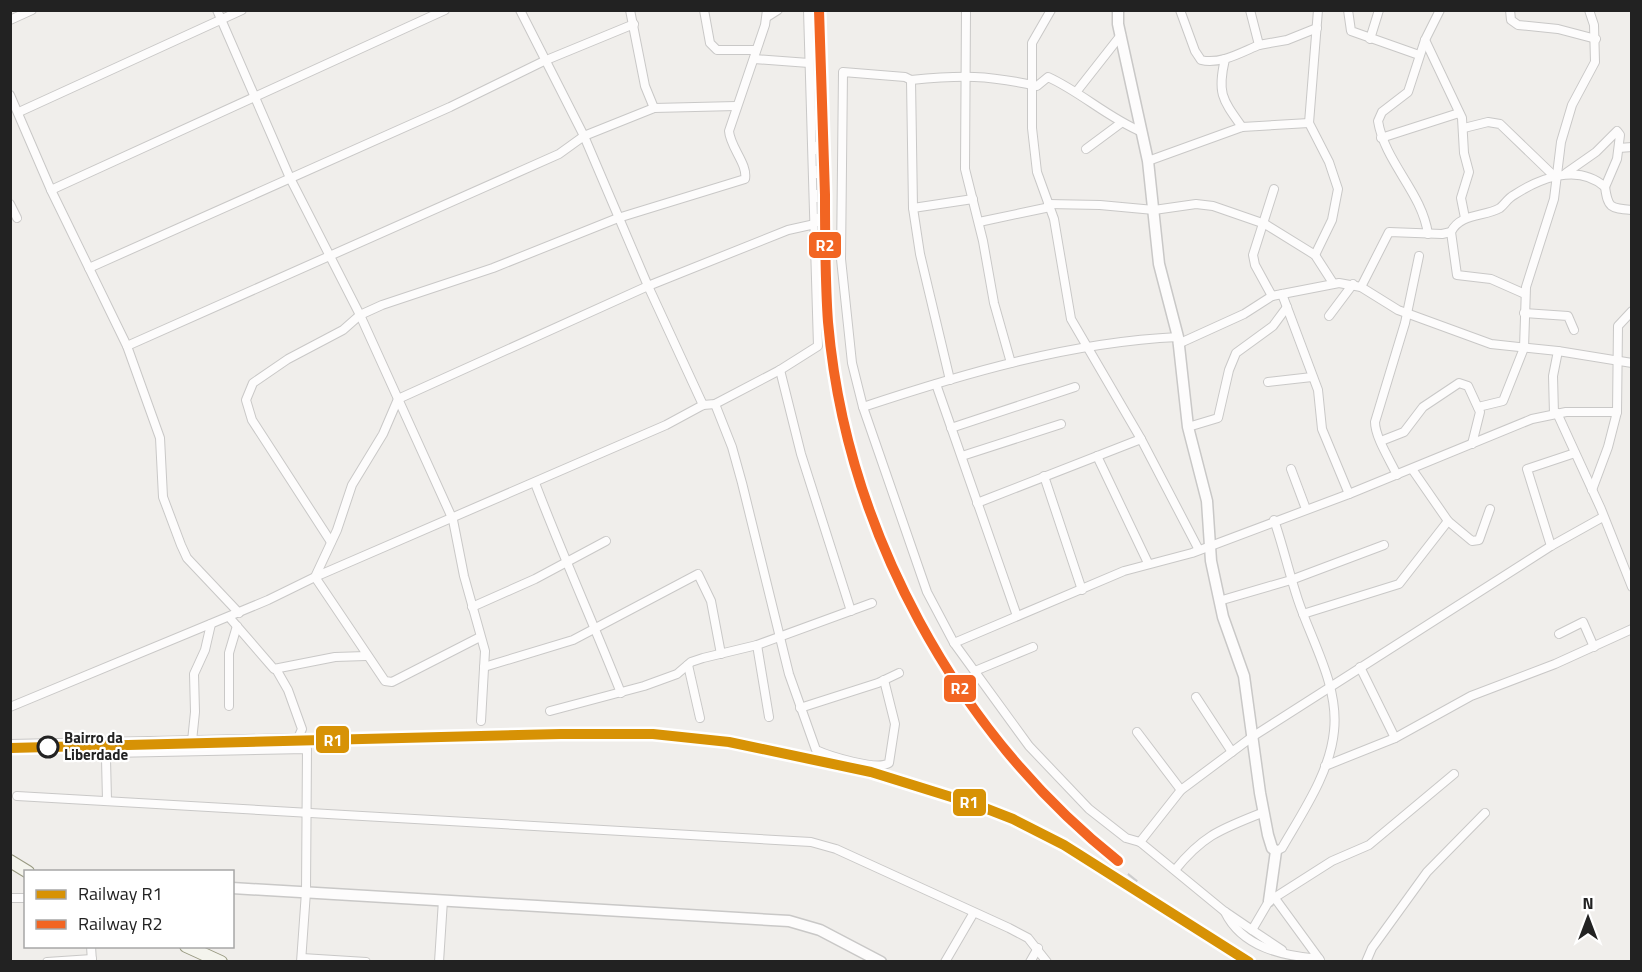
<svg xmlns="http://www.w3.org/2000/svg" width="1642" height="972" viewBox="0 0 1642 972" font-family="'Titillium Web',sans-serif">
	<rect width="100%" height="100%" fill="#f0eeeb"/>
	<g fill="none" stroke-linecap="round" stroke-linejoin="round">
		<g stroke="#c9c8c7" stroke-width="10">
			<g id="minor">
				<polyline points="217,10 290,178 360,315 453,520 464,576 485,651 481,721"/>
				<polyline points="520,10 584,136 648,286 703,405"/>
				<polyline points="630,10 645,86 654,108"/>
				<polyline points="704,10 710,43 717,50 756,50"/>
				<polyline points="966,10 965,169 983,241 994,303 1011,363"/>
				<polyline points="1051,10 1032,43 1032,128 1037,172 1054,219 1071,319 1141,439 1199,550"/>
				<path d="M 1180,10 L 1195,51 L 1201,60 C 1220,65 1242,52 1259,45"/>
				<polyline points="1250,10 1259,45 1287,40 1317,28"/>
				<polyline points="1348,10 1351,31 1419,55"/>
				<polyline points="1510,10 1511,20 1518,25 1558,29 1596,39"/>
				<polyline points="767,17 778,10"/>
				<polyline points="10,20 32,10"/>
				<polyline points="1370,39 1379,10"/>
				<polyline points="1425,40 1462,118 1464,153 1469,172 1461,198 1465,218"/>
				<polyline points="754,59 809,63"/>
				<path d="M 1225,59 C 1217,93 1222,99 1242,127"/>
				<polyline points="911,80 913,208 920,254 950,380"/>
				<polyline points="1077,91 1121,35"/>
				<polyline points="10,95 51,190 127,346 160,438 163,497 181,545 187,558 239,613"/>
				<polyline points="19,112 242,10"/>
				<polyline points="1464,128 1488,122 1500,124 1554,176"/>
				<path d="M 1142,132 C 1108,118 1081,92 1048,77 L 1037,86 C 987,75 962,75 911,80 L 905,77 L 843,72 L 841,259 L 852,363 L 863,407 L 927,592 L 954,643 L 1029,746 L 1089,809 L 1126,838 L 1140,842 L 1224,911 L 1252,930 L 1269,901 L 1332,861 L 1369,845 L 1454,774"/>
				<polyline points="1381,138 1459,113"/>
				<polyline points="1619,148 1632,147"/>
				<polyline points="1086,149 1121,123"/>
				<polyline points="1148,161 1242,127 1309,123"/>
				<polyline points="1566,173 1596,152 1617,131 1620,135 1617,159 1605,187"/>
				<polyline points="51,190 445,10"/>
				<polyline points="10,204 17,218"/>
				<polyline points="1048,204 1100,205 1154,210 1196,204 1213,206 1265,224 1315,255 1333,283"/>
				<polyline points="913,208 973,199"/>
				<polyline points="979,222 1050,207"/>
				<path d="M 1428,234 C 1422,192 1385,163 1378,121 L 1382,112 L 1408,92 L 1425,40 L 1440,10"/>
				<polyline points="1315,255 1332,220 1338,189 1329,162 1309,123 1318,10"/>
				<polyline points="89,268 450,107 544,61 634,24"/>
				<polyline points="1361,287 1389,232 1442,234 1451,232"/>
				<polyline points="1282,294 1318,390 1322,429 1349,494"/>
				<path d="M 1525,294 L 1491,279 L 1457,275 L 1451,232 C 1460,213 1485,217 1500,208 C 1505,204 1508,198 1514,195 C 1540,178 1578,163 1605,187 C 1608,208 1610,208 1632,210"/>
				<polyline points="1272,296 1255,265 1253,255 1274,189"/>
				<polyline points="1524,313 1568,316 1574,330"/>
				<polyline points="1329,316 1353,284"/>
				<polyline points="1178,344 1244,314 1272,296 1339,283 1361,287 1398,310 1491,344 1558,351 1632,363"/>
				<polyline points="127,346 559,154 584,136 654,108 736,106"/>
				<polyline points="780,370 801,454 851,611"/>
				<polyline points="1268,382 1312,377"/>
				<polyline points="936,384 1017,616"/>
				<path d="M 715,404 L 732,447 L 742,483 L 789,674 L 816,750 C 829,756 877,771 889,763 L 895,724 L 884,680"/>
				<path d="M 863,407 C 965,373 1071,342 1178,337"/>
				<polyline points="1478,407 1503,401 1524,348 1526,287 1554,199 1561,142 1572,105 1595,62 1594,25 1589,10"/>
				<polyline points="1557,413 1601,509 1632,587"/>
				<polyline points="1554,414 1553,376 1558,351"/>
				<polyline points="1188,427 1218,418 1229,370 1236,353 1273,326 1287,307"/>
				<polyline points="951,428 1075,387"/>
				<polyline points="1381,441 1404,432 1423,407 1459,383 1468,386 1480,412 1472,444"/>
				<polyline points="962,456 1061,424"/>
				<polyline points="1097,456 1148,563"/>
				<polyline points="1291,469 1306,509"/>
				<polyline points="1412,469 1448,521 1472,541 1479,540 1490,509"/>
				<path d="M 1397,475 C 1390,460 1375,437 1375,422 L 1405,323 L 1419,256"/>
				<polyline points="1044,476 1082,590"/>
				<path d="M 535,483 C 562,554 593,622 621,693"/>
				<polyline points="1592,490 1608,447 1617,412 1618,326 1632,311"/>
				<polyline points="977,503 1141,439"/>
				<path d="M 1274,520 C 1283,546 1289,573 1298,600 C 1312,642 1339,686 1334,731 C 1330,773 1302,813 1282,848 L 1276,851"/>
				<path d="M 331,542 L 252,420 L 246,400 L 253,383 L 288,359 L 343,330 L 360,315 L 382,305 L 493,268 L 618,218 L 745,179 C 748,164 730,147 729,131 L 765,25 L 767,10"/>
				<polyline points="1551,546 1527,469 1575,453"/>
				<polyline points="1219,601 1291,580 1384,545"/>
				<polyline points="472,607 535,579 606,541"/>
				<polyline points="1303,614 1399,584 1448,521"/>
				<polyline points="229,617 274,669 335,657 366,656"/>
				<polyline points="1559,634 1583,622 1594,647"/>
				<polyline points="480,637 392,682 385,681 315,577 337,530 352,485 383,434 398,399 648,286 788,230 815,224"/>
				<polyline points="954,643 1124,571 1192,553 1349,494 1532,419 1566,412 1617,412"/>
				<polyline points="757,645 769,717"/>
				<polyline points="688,665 700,718"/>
				<polyline points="484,667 573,640 698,574 711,601 721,654"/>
				<polyline points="1360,667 1395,738"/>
				<polyline points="975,671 1033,647"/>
				<polyline points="1196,697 1232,752"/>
				<polyline points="229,706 229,653 237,626"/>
				<polyline points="10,707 268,600 315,577 666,425 703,405 715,404 780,370 818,346 808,10"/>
				<polyline points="800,708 878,683 899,673"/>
				<polyline points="550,711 644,686 677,674 691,662 703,658 757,645 872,603"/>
				<polyline points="1137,732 1181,790"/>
				<polyline points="192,741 195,712 194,674 205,650 211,624"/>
				<polyline points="10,744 298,738 302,729 288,690 276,669"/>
				<polyline points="1325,766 1395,738 1471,696 1555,664 1632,629"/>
				<polyline points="17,796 811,842 836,849 1009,928 1028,938 1047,962"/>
				<polyline points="107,800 106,759 111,753 307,749 306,892 301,962"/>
				<polyline points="1140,842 1181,790 1252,737 1551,546 1603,517"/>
				<path d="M 1175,870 C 1204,834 1222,829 1264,812"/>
				<polyline points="1274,897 1320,960"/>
				<polyline points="10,898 26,898"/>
				<path d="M 1225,912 C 1242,947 1282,956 1319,959"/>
				<polyline points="1252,930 1282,950"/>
				<polyline points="91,946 92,962"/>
				<polyline points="302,958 366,962"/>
				<polyline points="47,962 92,959"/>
				<polyline points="439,962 443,900"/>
				<polyline points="945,962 973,914"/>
				<polyline points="1030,962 1038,948"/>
				<polyline points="1366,962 1372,948 1427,872 1485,813"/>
			</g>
		</g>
		<g stroke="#c9c8c7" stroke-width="13">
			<g id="tertiary">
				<polyline points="1118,10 1118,24 1148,161 1159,264 1178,337 1188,427 1207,501 1211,561 1223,617 1244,676 1260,793 1268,835 1272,848 1276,851 1269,901"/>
				<polyline points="232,888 789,921 820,930 881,962"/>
			</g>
		</g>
		<g stroke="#999a82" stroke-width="14">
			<g id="secondary">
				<polyline points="10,861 28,872"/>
				<polyline points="186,946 221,962"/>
			</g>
		</g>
		<use href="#minor" stroke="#fdfcfc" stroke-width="8"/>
		<use href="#tertiary" stroke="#fdfcfc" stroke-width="10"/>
		<use href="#secondary" stroke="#f4f4ed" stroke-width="12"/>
		<g stroke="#ccc" stroke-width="2" stroke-dasharray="12 12" stroke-linecap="butt">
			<path d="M 814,10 C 818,132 813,263 832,383 C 865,586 981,761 1142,885"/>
			<polyline points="10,748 561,734 653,734 729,742 871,772 977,805 1013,819 1064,845 1249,962"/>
		</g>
		<g stroke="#fff" stroke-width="15">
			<polyline id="rail-1" points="10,748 561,734 653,734 729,742 871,772 977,805 1013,819 1064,845 1249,962"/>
		</g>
		<g stroke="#fff" stroke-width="15">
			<path id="rail-2" d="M 819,10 C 821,72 823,133 825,195 C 825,237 825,280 828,322 C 846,529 956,732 1118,861"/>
		</g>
		<use href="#rail-1" stroke="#d79205" stroke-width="10"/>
		<use href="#rail-2" stroke="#f26522" stroke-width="10"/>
	</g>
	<circle fill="#fff" stroke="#222" stroke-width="3" cx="48" cy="747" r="10"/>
	<g text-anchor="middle" stroke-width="4.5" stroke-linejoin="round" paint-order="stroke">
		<g font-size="15" font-weight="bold" fill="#222" stroke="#fff" text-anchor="start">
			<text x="64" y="743">Bairro da<tspan x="64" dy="17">Liberdade</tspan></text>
		</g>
	</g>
	<g stroke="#fff" stroke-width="2">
		<rect x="808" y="231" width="34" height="28" rx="6" fill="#f26522"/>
		<rect x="943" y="674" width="34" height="29" rx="6" fill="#f26522"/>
		<rect x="315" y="725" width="35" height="29" rx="6" fill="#d79205"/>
		<rect x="952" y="788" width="35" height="29" rx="6" fill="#d79205"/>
	</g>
	<g font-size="16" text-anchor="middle" font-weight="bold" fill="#fff">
		<text x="825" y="251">R2</text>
		<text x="960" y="694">R2</text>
		<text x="333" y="746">R1</text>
		<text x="969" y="808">R1</text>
	</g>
	<rect width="1642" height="972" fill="none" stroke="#222222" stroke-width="24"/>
	<rect x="24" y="870" width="210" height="78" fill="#ffffff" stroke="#a7a7a7" stroke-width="1.5"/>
	<rect x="36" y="890" width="30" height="9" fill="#d79205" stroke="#a7a7a7" stroke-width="1.5"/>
	<text x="78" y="900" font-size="18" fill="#222222">Railway R1</text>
	<rect x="36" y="920" width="30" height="9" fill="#f26522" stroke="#a7a7a7" stroke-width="1.5"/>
	<text x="78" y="930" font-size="18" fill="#222222">Railway R2</text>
	<g transform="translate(1588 918)" stroke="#ffffff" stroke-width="4.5" paint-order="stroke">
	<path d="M0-4.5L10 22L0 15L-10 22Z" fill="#222222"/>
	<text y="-9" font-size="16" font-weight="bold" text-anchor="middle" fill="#222222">N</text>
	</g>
</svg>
